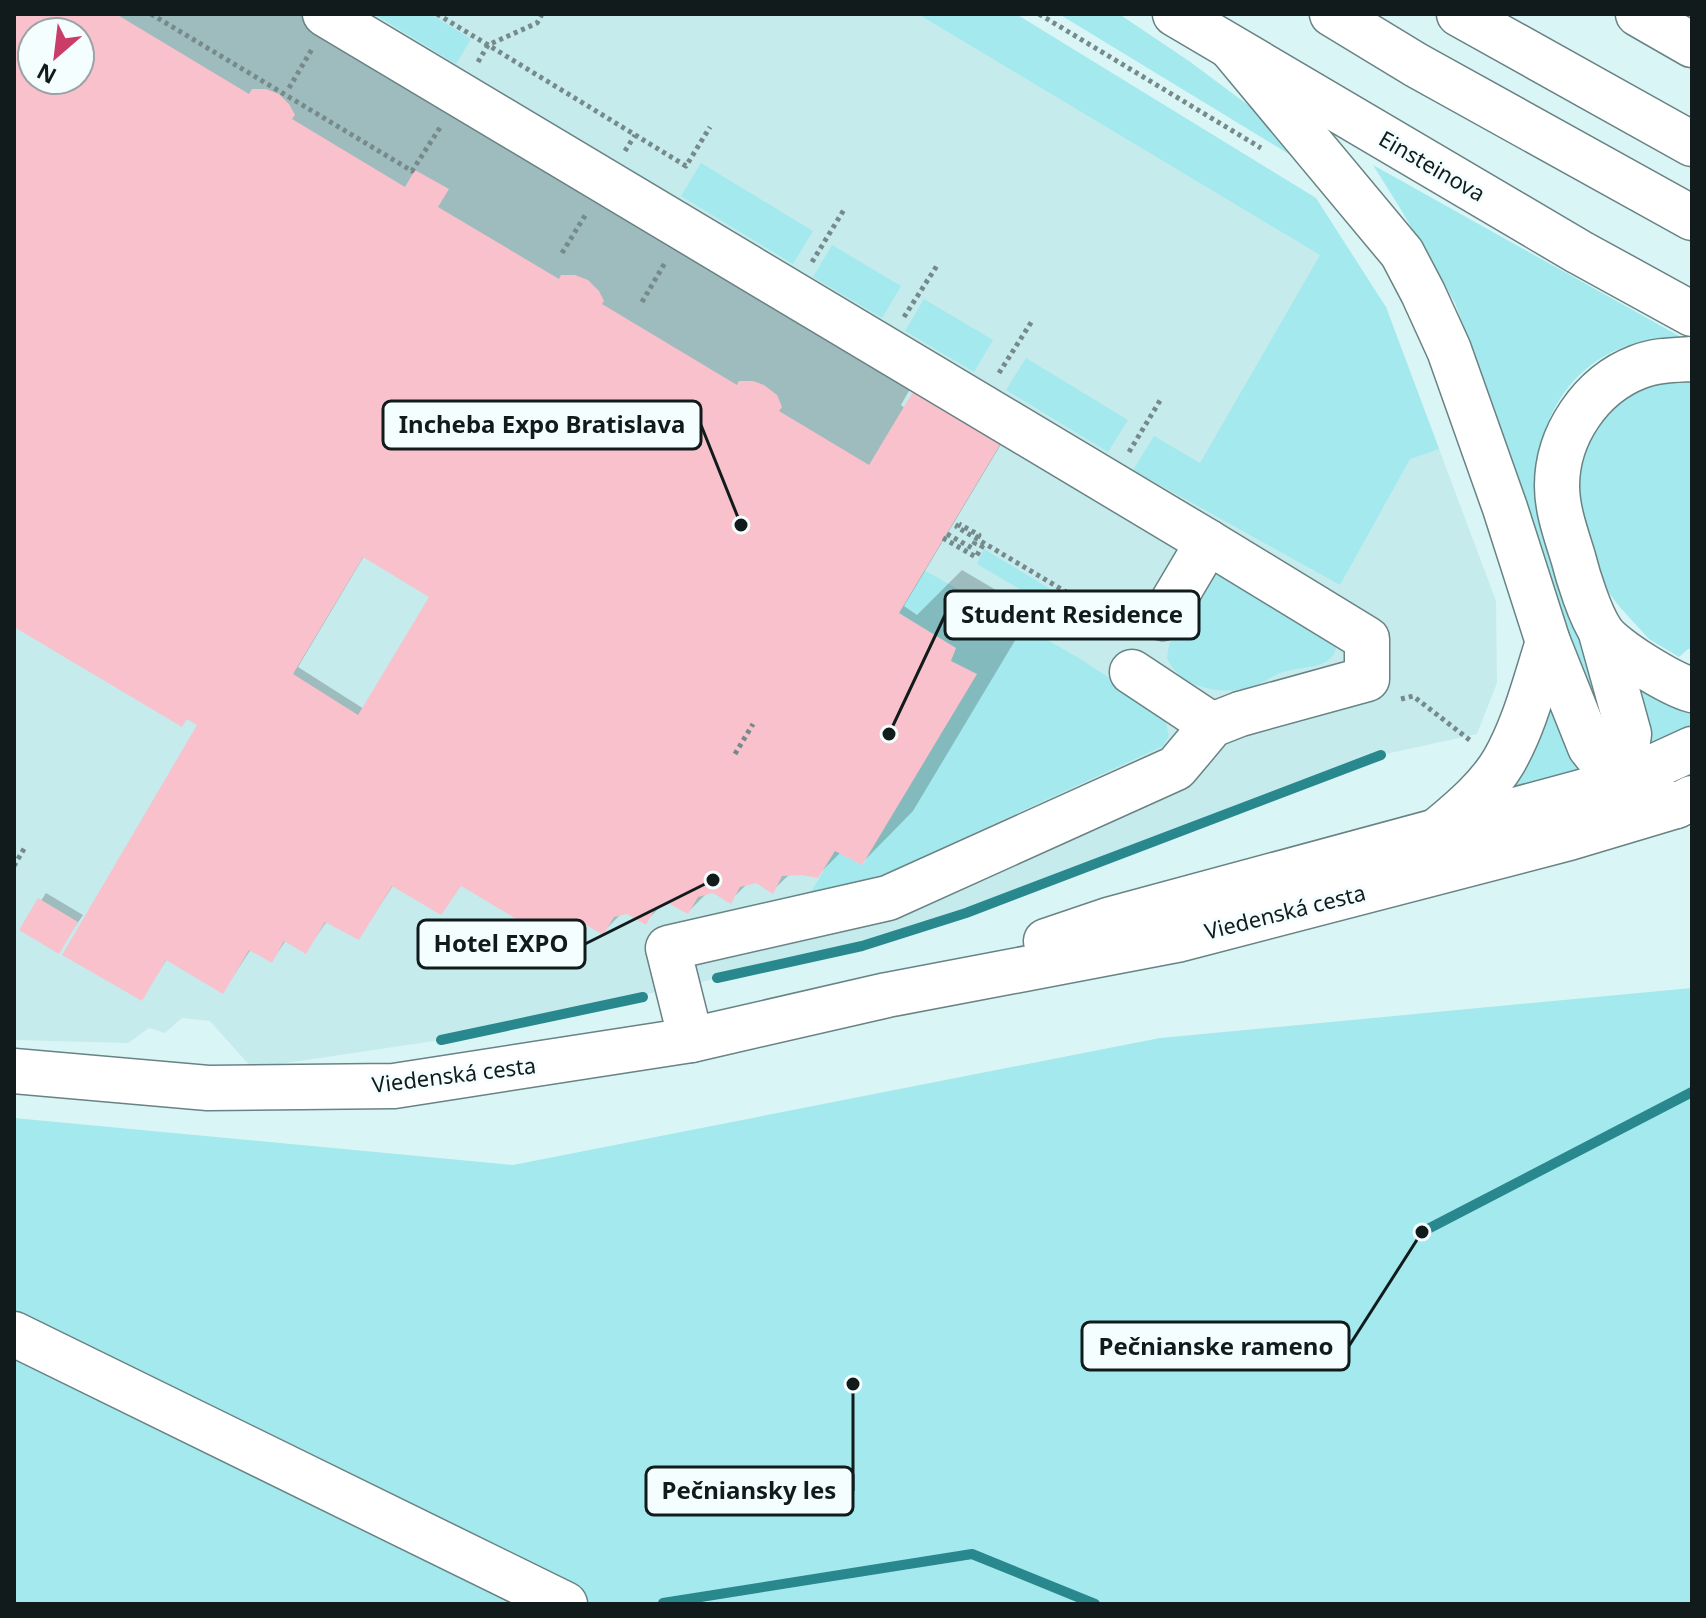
<svg xmlns="http://www.w3.org/2000/svg" width="1706" height="1618" viewBox="0 0 1706 1618" font-family="'Noto Sans',sans-serif">
	<rect width="100%" height="100%" fill="#daf5f6"/>
	<path fill="#c6ebed" fill-rule="evenodd" d="M 14,14 L 1013,14 L 1136,90 L 1386,307 L 1496,601 L 1497,683 L 1477,734 L 1381,755 L 966,913 L 862,946 L 441,1040 L 252,1068 L 210,1021 L 182,1018 L 165,1033 L 149,1028 L 128,1043 L 14,1040 ZM 32,32 L 80,32 L 80,80 L 32,80 Z"/>
	<g fill="#a4e9ed">
		<polygon points="374,14 430,14 471,39 456,64"/>
		<polygon points="918,14 1016,14 1316,198 1386,307 1439,449 1410,459 1340,585 1133,470 1154,436 1200,463 1320,255"/>
		<polygon points="1059,14 1119,14 1189,61 1264,117 1310,167"/>
		<polygon points="701,163 813,231 793,264 681,196"/>
		<path d="M 1373,165 L 1681,337 C 1606,337 1551,382 1539,457 L 1610,723 L 1600,725 L 1455,303 L 1400,208 Z"/>
		<polygon points="832,245 901,286 882,318 813,277"/>
		<polygon points="924,299 993,340 974,372 905,331"/>
		<polygon points="1026,358 1128,420 1108,452 1006,390"/>
		<polygon points="1692,371 1692,649 1688,649 1679,657 1649,639 1618,605 1601,582 1581,533 1575,461 1616,391"/>
		<polygon points="984,549 1100,619 1092,631 977,564"/>
		<polygon points="924,570 1077,657 1153,706 1164,715 1169,736 1163,746 876,878 811,892 835,851 863,865 976,675 951,661 899,613"/>
		<path d="M 1221,572 L 1337,642 C 1335,671 1304,665 1283,672 C 1271,676 1261,685 1249,688 C 1220,695 1180,688 1167,658 L 1169,645 L 1180,622 L 1210,574 Z"/>
		<polygon points="1631,677 1692,708 1692,737 1650,754"/>
		<polygon points="1549,685 1586,777 1492,807"/>
		<polygon points="1692,988 1692,1604 14,1604 14,1118 513,1165 1160,1038"/>
	</g>
	<g fill="#0003" fill-rule="evenodd">
		<path d="M 14,14 L 299,14 L 914,382 L 901,405 L 905,408 L 1012,426 L 904,606 L 917,615 L 962,570 L 1006,596 L 1001,609 L 1026,622 L 913,811 L 862,863 L 841,852 L 817,876 L 790,874 L 772,891 L 757,881 L 749,882 L 730,901 L 714,891 L 707,893 L 688,912 L 670,902 L 664,903 L 645,922 L 627,912 L 622,913 L 602,933 L 585,922 L 572,925 L 557,940 L 462,884 L 394,884 L 359,938 L 327,921 L 306,951 L 286,940 L 272,961 L 251,949 L 223,992 L 167,959 L 142,998 L 201,724 L 14,625 ZM 32,32 L 80,32 L 80,80 L 32,80 ZM 364,556 L 431,597 L 364,709 L 298,667 Z"/>
		<polygon points="46,893 83,915 58,952 22,930"/>
	</g>
	<g fill="none" stroke-linecap="round" stroke-linejoin="round">
		<g stroke="#29888d" stroke-width="10">
			<polyline points="717,978 862,946 966,913 1381,755"/>
			<polyline points="441,1040 643,997"/>
			<polyline points="1422,1232 1692,1092"/>
			<polyline points="663,1603 972,1554 1095,1604"/>
		</g>
	</g>
	<g fill="#f9c1cb" fill-rule="evenodd">
		<path d="M 14,14 L 116,14 L 249,94 L 252,89 L 266,89 L 279,94 L 289,104 L 295,115 L 292,119 L 405,187 L 415,170 L 449,189 L 438,207 L 559,279 L 561,275 L 575,275 L 588,280 L 599,291 L 604,301 L 602,304 L 737,385 L 739,381 L 753,381 L 764,385 L 777,395 L 782,407 L 779,411 L 869,465 L 920,380 L 1007,433 L 899,613 L 956,648 L 951,661 L 977,674 L 862,865 L 835,851 L 818,878 L 801,875 L 782,876 L 773,894 L 756,883 L 740,887 L 731,904 L 713,893 L 698,897 L 688,914 L 670,904 L 656,907 L 646,925 L 627,914 L 614,917 L 603,935 L 585,924 L 568,928 L 557,943 L 461,886 L 441,915 L 392,886 L 359,940 L 325,922 L 306,954 L 284,941 L 272,963 L 249,950 L 223,994 L 166,960 L 142,1001 L 62,955 L 197,725 L 187,719 L 182,727 L 14,627 ZM 32,32 L 80,32 L 80,80 L 32,80 ZM 363,557 L 429,597 L 358,715 L 293,674 Z"/>
		<polygon points="38,898 78,922 59,954 19,930"/>
	</g>
	<g fill="none" stroke-linecap="round" stroke-linejoin="round">
		<g stroke="#698283" stroke-width="47">
			<g id="minor">
				<polyline points="325,14 1208,542 1163,618"/>
				<polyline points="1132,672 1212,725"/>
				<path d="M 1439,829 C 1462,810 1489,787 1504,761 C 1525,724 1535,682 1548,642"/>
				<polyline points="1046,941 1108,920 1622,781"/>
				<polyline points="691,1040 668,948 888,898 1176,768 1212,725 1240,714 1367,679 1367,639 1208,542"/>
				<polyline points="14,1071 208,1088 394,1086 691,1040 887,995 1177,940 1569,838 1676,806"/>
				<polyline points="14,1334 565,1604"/>
			</g>
		</g>
		<g stroke="#698283" stroke-width="47">
			<g id="major">
				<polyline points="1175,14 1579,252 1692,314"/>
				<polyline points="1638,14 1692,45"/>
				<polyline points="1232,49 1402,253 1423,293 1449,350 1505,508 1548,642 1590,747 1605,766 1622,781 1636,791 1676,806 1692,798"/>
				<path d="M 1692,359 C 1674,360 1655,360 1638,367 C 1591,385 1557,435 1557,486 C 1557,510 1566,534 1573,557 C 1578,577 1590,615 1601,631 C 1612,649 1671,684 1692,690"/>
				<polyline points="1601,633 1629,734 1622,781"/>
				<polyline points="1622,781 1692,749"/>
			</g>
		</g>
		<g stroke="#698283" stroke-width="47">
			<g id="highway">
				<polyline points="1332,14 1416,65 1692,218"/>
				<polyline points="1459,14 1692,144"/>
			</g>
		</g>
		<g stroke="#778a8b" stroke-width="5" stroke-dasharray="4 4" stroke-linecap="butt">
			<polyline points="151,14 412,171 441,126"/>
			<polyline points="437,14 488,45 537,23 542,14"/>
			<polyline points="1039,14 1261,148"/>
			<polyline points="478,62 488,45 686,166 710,127"/>
			<polyline points="289,88 312,49"/>
			<polyline points="625,151 635,135"/>
			<polyline points="562,253 586,214"/>
			<polyline points="812,262 845,208"/>
			<polyline points="642,302 666,261"/>
			<polyline points="904,317 938,264"/>
			<polyline points="999,373 1032,321"/>
			<polyline points="1129,452 1161,399"/>
			<polyline points="959,524 957,527 1125,627"/>
			<polyline points="947,534 972,548 979,535 959,524"/>
			<polyline points="943,538 976,557 984,543"/>
			<polyline points="1401,699 1413,696 1471,741"/>
			<polyline points="735,754 753,724"/>
			<polyline points="14,866 25,847"/>
		</g>
		<use href="#minor" stroke="#fff" stroke-width="44"/>
		<use href="#major" stroke="#fff" stroke-width="44"/>
		<use href="#highway" stroke="#fff" stroke-width="44"/>
	</g>
	<g text-anchor="middle" stroke-width="6" stroke-linejoin="round" paint-order="stroke">
		<g font-size="22" fill="#111b1c" stroke="#f4feff">
			<text transform="translate(1432 166) rotate(30)" y="8">Einsteinova</text>
			<text transform="translate(1285 912) rotate(-14)" y="8">Viedenská cesta</text>
			<text transform="translate(454 1075) rotate(-7)" y="8">Viedenská cesta</text>
		</g>
	</g>
	<path fill="none" stroke="#111b1c" stroke-width="3" d="M741 525L701 425M889 734L945 615M713 880L585 944M1422 1232L1349 1346M853 1384L853 1491"/>
	<g fill="#111b1c" stroke="#f4feff" stroke-width="3">
		<circle cx="741" cy="525" r="8"/>
		<circle cx="889" cy="734" r="8"/>
		<circle cx="713" cy="880" r="8"/>
		<circle cx="1422" cy="1232" r="8"/>
		<circle cx="853" cy="1384" r="8"/>
	</g>
	<g fill="#f4feff" stroke="#111b1c" stroke-width="3">
		<rect x="383" y="401" width="318" height="48" rx="8"/>
		<rect x="945" y="591" width="254" height="48" rx="8"/>
		<rect x="418" y="920" width="167" height="48" rx="8"/>
		<rect x="1082" y="1322" width="267" height="48" rx="8"/>
		<rect x="646" y="1467" width="207" height="48" rx="8"/>
	</g>
	<g font-size="24" text-anchor="middle" font-weight="bold" fill="#111b1c">
		<text x="542" y="433">Incheba Expo Bratislava</text>
		<text x="1072" y="623">Student Residence</text>
		<text x="501" y="952">Hotel EXPO</text>
		<text x="1216" y="1355">Pečnianske rameno</text>
		<text x="749" y="1499">Pečniansky les</text>
	</g>
	<rect width="1706" height="1618" fill="none" stroke="#111b1c" stroke-width="32"/>
	<g transform="translate(56 56) rotate(208)"><circle r="38" fill="#f4feff" stroke="#99a3a4" stroke-width="2"/>
	<path d="M0-6L14 30L0 20L-14 30Z" fill="#cb3d69"/>
	<text y="-12" font-size="22" font-weight="bold" text-anchor="middle" fill="#111b1c">N</text>
	</g>
</svg>
